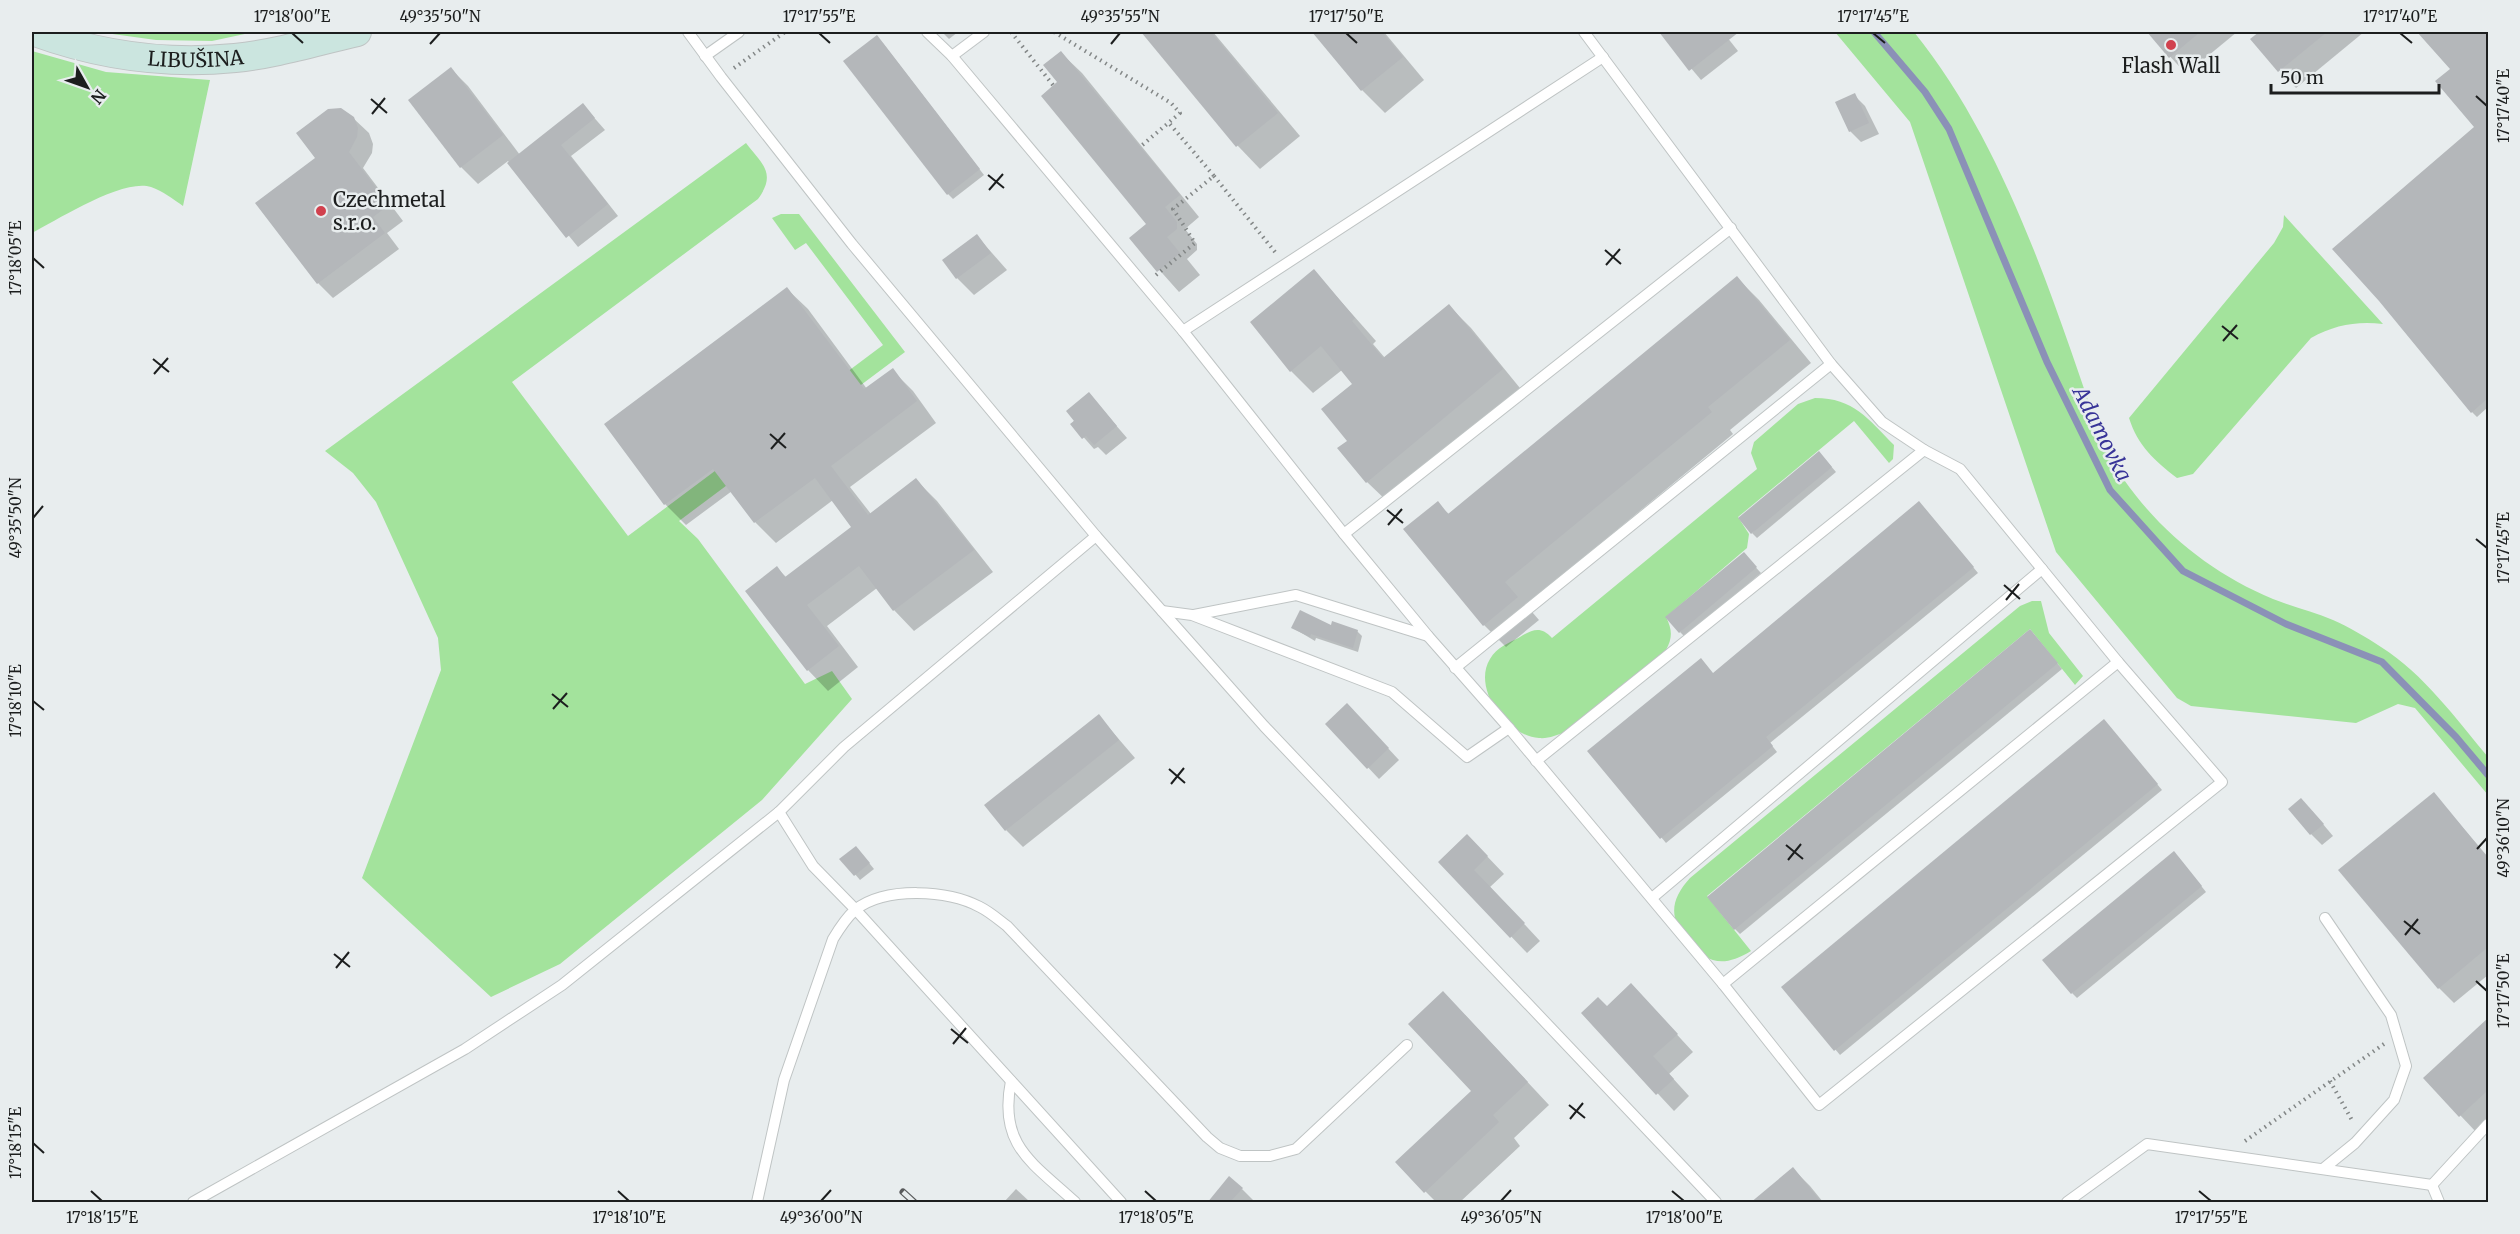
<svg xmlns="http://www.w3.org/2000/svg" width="2520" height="1234" viewBox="0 0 2520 1234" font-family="Merriweather,serif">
	<rect width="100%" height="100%" fill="#e8edee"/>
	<g fill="#a3e39c">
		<polygon points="98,32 254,32 212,41 156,40"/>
		<path d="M 1835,32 L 1914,32 C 2007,147 2056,308 2104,447 C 2141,516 2201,569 2273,599 C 2293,607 2314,612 2333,620 C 2349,627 2366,637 2381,647 C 2424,674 2456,719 2488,757 L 2488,795 L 2415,708 L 2398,704 L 2356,723 L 2191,706 L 2177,698 L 2056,552 L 1910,122 Z"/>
		<path d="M 32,51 L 106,72 L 210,80 L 183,206 C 173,199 163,191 151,187 C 123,178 57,220 32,233 Z"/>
		<path d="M 746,143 C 762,164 777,173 758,199 L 512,382 L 628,536 L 883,345 L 806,243 L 795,250 L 772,218 L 781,214 L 799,214 L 905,352 L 679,521 L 698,539 L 805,684 L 832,671 L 852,699 L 762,800 L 560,964 L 491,997 L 362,878 L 441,670 L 438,638 L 376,502 L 353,473 L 325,451 Z"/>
		<path d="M 2284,215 L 2383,324 C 2356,321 2335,325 2311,338 L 2193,474 L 2177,478 C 2154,460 2138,446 2129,418 L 2274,243 L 2283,227 Z"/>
		<path d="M 1815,398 C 1854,398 1868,419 1894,445 L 1893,459 L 1889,463 L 1854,421 L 1738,517 L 1749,534 L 1747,548 L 1666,617 C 1672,629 1673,637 1666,650 L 1566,732 C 1557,735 1548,739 1539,738 C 1506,736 1472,688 1490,659 C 1497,647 1509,643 1520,637 C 1533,629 1541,626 1552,638 L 1757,469 L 1751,453 L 1754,442 L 1798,404 Z"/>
		<path d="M 2032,601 L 2041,601 L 2049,633 L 2083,676 L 2075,685 L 2030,629 L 1707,896 L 1751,951 C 1723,968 1707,964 1687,939 C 1668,917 1671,899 1690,878 L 2020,606 Z"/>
	</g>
	<g fill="#0003">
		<polygon points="942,32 958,32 949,39"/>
		<polygon points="1143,32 1213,32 1300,136 1260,169 1238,146"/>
		<polygon points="1314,32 1384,32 1424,80 1385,113 1362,90"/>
		<polygon points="1669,32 1723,32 1738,51 1701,80 1664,36"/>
		<polygon points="2148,32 2237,32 2186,74"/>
		<polygon points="2261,32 2364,32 2296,88 2252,39"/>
		<polygon points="2432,32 2488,32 2488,407 2477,417 2472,412 2476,128 2452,69 2425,38"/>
		<polygon points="882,42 984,175 953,199 948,194"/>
		<polygon points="1061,53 1082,73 1199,217 1185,229 1197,244 1197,250 1187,259 1200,275 1179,292 1131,238 1148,224 1059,82"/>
		<polygon points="451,69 468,86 520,155 583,105 605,130 571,156 618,216 578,247 508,161 478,184 461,167"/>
		<polygon points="1854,95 1865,106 1879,134 1861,142 1850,131"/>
		<polygon points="353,118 369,133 373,144 372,153 363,168 403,221 387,233 399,249 333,298 318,283 257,203 317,158"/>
		<polygon points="977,236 1007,270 974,295 957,278"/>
		<polygon points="1314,271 1376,341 1373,344 1385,358 1449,306 1471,328 1524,393 1390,504 1367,482 1349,441 1354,384 1342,370 1313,393 1291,371 1252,322"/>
		<polygon points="1737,278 1759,300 1811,363 1730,430 1733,434 1526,605 1539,620 1506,647 1484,625 1437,503 1450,515"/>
		<polygon points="787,289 808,309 867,389 892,370 913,391 936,423 850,487 871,514 916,480 937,501 993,572 914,631 894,610 877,588 827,626 858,667 828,691 808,670 777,568 787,578 853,527 833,500 776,543 755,522 732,491 686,525 665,504 606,424"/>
		<polygon points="1089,394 1127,438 1106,455 1098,447 1094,449 1072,424"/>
		<polygon points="1824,458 1836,472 1757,538 1752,533"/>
		<polygon points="1924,508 1978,573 1770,743 1777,752 1666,843 1590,751 1713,675"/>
		<polygon points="1748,559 1761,573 1685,637 1680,632"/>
		<polygon points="1332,627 1357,631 1362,636 1358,652 1316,638 1315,641 1293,628"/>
		<polygon points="2035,636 2062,669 1740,934 1735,929 1709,897"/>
		<polygon points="1099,716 1135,758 1023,847 1006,830"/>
		<polygon points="1358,716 1399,760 1379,779 1327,724"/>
		<polygon points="2109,726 2162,790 1840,1055 1783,987"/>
		<polygon points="2434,794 2488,857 2488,975 2454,1003 2439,988"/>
		<polygon points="2312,811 2333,836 2322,845 2311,834"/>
		<polygon points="861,853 874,869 860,880 842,859"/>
		<polygon points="1484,853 1504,874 1490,887 1540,941 1527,953 1440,862"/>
		<polygon points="2179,858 2206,892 2077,998 2072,993"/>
		<polygon points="1647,1002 1693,1052 1669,1074 1689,1096 1674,1111 1583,1013"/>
		<polygon points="1465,1015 1549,1105 1514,1138 1520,1146 1460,1202 1436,1202 1397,1163 1473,1091"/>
		<polygon points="2488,1020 2488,1122 2477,1133 2425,1078"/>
		<polygon points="1793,1169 1810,1186 1823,1202 1766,1202"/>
		<polygon points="1016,1189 1030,1202 1004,1202"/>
		<polygon points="1242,1189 1253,1200 1250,1202 1209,1202"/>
	</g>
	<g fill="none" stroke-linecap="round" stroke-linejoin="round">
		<polyline stroke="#8b91b7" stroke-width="7" points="1874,32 1925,92 1949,129 2047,362 2110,490 2183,571 2286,624 2382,662 2456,737 2488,775"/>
	</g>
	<g fill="#b4b7ba">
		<polygon points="1141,32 1211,32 1278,113 1236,147"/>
		<polygon points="1312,32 1382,32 1403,57 1361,91"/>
		<polygon points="1659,32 1739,32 1689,71"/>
		<polygon points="2147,32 2200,32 2169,58"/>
		<polygon points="2259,32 2327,32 2278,72 2250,39"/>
		<polygon points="2417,32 2488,32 2488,398 2471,413 2379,301 2332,249 2474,127 2435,81 2450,69"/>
		<polygon points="877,35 980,169 947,195 843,61"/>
		<polygon points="1061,51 1180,195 1165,207 1177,222 1177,229 1167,237 1180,253 1157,272 1129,238 1146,224 1041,96 1057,82 1043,65"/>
		<polygon points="451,67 503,135 460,168 408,100"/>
		<polygon points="1855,93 1869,123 1849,132 1835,102"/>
		<polygon points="583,103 595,118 561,145 608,204 566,238 507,163"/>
		<polygon points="341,108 354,117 358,128 357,137 349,152 389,205 373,217 385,233 317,284 255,203 315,158 296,133 328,109"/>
		<polygon points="977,234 991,253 956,279 942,260"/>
		<polygon points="1314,269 1355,318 1352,321 1383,358 1449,304 1503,369 1366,483 1337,448 1347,441 1321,409 1352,384 1321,346 1290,372 1250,322"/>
		<polygon points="1737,276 1790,340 1708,407 1712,412 1505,582 1518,597 1483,626 1403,529 1438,501 1448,514"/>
		<polygon points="787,287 864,389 893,368 917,401 831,466 868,515 916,478 974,550 893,611 859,566 807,605 839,646 807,671 745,591 777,566 785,577 851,527 815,478 754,523 713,469 664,505 604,424"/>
		<polygon points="1089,392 1117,426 1094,445 1086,436 1082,439 1070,424 1074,421 1066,411"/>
		<polygon points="1819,451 1832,467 1751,534 1738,518"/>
		<polygon points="1919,501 1974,567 1766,737 1773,746 1660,839 1587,751 1701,658 1713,673"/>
		<polygon points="1744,552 1757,567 1679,633 1665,617"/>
		<polygon points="1300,610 1331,625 1332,621 1358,630 1353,648 1311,634 1310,637 1291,628"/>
		<polygon points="2030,629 2058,663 1734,930 1707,897"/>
		<polygon points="1347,703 1389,748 1367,769 1325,724"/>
		<polygon points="1099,714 1119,740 1005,831 984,805"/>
		<polygon points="2104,719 2158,784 1834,1051 1781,987"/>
		<polygon points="2434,792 2488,858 2488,947 2438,989 2338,870"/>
		<polygon points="2301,798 2324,824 2310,835 2288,809"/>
		<polygon points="1467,834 1488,856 1474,870 1525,923 1510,938 1438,862"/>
		<polygon points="856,846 870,863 854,876 839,859"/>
		<polygon points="2174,851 2202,886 2071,994 2042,960"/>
		<polygon points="1631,983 1678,1034 1653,1056 1674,1079 1656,1095 1581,1013 1598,997 1607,1006"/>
		<polygon points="1443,991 1528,1082 1493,1115 1499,1122 1424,1193 1395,1162 1471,1091 1408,1024"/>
		<polygon points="2488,1018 2488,1090 2459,1117 2423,1078"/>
		<polygon points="1793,1167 1822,1203 1750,1203"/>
		<polygon points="1229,1176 1243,1188 1229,1203 1207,1203"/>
	</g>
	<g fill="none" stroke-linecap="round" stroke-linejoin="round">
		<g stroke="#bfc4c4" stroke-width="12">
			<g id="lane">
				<polyline points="688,32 721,77 852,244 1096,536 1162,611 1264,726 1716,1202"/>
				<polyline points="927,32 952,56 1183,331 1344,534 1428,636 1509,728 1723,984 1819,1105 2222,782 2118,662 1960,469 1924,450 1882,422 1831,364 1584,32"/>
				<polyline points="705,56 739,32"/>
				<polyline points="952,56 984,32"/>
				<polyline points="1183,331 1603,57"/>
				<polyline points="1344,534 1731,228"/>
				<polyline points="1162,611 1192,615 1392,692 1467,757 1509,728"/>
				<polyline points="1194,615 1296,595 1428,636"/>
				<polyline points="1455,668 1831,364"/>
				<polyline points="1536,761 1924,450"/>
				<polyline points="779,812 813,866 856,910 1121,1202"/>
				<polyline points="1652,898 2042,569"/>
				<polyline points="1723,984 2118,662"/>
				<path d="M 1011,1081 C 998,1146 1033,1163 1075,1202"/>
				<polyline points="2323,1169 2355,1143 2394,1100 2406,1066 2391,1015 2325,918"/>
				<polyline points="2432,1185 2488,1124"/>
				<polyline points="2432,1185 2439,1202"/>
				<polyline points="193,1202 465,1049 562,985 779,812 844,747 1096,536"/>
				<path d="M 757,1202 L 784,1080 L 833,939 C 839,929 846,918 855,910 C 886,886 948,890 980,907 C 990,912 999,920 1007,926 L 1207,1137 L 1220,1148 L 1240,1156 L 1270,1156 L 1296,1149 L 1407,1045"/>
				<polyline points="2067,1202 2147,1144 2432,1185"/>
			</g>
		</g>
		<g stroke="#bfc4c4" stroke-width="30">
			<g id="secondary">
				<path id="s1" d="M 35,32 C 101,56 165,65 235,58 C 276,54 317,41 357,32"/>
			</g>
		</g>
		<g stroke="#838787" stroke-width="4" stroke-dasharray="1.5 4.5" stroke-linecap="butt">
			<polyline points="1011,32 1053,85"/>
			<polyline points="1054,32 1171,103 1180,113 1140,147"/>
			<polyline points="734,68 785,32"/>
			<polyline points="1214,176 1275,252"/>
			<polyline points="1156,275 1195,243 1173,209 1214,176 1169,123"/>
			<polyline points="2330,1081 2353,1122"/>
			<polyline points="2245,1141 2384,1044"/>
		</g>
		<use href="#lane" stroke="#fff" stroke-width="10"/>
		<use href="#secondary" stroke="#cbe5df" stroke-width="28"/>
		<g stroke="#595b5c" stroke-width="7">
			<polyline id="rail" points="903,1192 914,1202"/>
		</g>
		<use href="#rail" stroke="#e8edee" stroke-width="4.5" stroke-dasharray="14" stroke-linecap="butt"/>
	</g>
	<path fill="none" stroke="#1c1e1e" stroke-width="2" d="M 292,33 L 303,43M 819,33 L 830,43M 1346,33 L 1357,43M 1873,33 L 1885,43M 2400,33 L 2412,43M 430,44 L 440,33M 1111,44 L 1120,33M 2476,96 L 2487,106M 371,99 L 387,113M 372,114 L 385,98M 988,175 L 1004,188M 989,190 L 1003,174M 1605,250 L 1621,264M 33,258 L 44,268M 1606,265 L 1620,249M 2222,326 L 2238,339M 2223,341 L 2237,325M 153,359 L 169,372M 154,374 L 168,358M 770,434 L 786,448M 771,449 L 785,433M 1387,510 L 1403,523M 33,518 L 43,506M 1388,525 L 1402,509M 2476,539 L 2487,548M 2004,585 L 2020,599M 2006,600 L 2019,584M 552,694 L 568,707M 33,701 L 44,710M 553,709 L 567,693M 1169,769 L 1185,783M 1171,784 L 1184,768M 1786,845 L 1803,859M 2477,849 L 2487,838M 1788,860 L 1801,844M 2404,921 L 2420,934M 2405,935 L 2418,919M 334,954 L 350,967M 336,968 L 349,952M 2476,981 L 2487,991M 951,1029 L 968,1043M 953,1044 L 966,1028M 1569,1105 L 1585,1118M 1570,1119 L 1583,1103M 33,1143 L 44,1153M 91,1191 L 102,1201M 618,1191 L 629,1201M 1145,1191 L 1156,1201M 1672,1191 L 1684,1201M 2199,1191 L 2211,1201M 821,1201 L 831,1190M 1501,1201 L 1511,1190"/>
	<g fill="#d1414e" stroke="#e8edee" stroke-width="2">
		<circle cx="2171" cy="45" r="6"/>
		<circle cx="321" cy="211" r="6"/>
	</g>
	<g text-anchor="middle" stroke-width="5" stroke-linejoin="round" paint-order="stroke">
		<g font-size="20" fill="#1c1e1e" stroke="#e8edee">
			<text dy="7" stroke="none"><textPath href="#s1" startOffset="164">LIBUŠINA</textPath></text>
		</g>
		<g font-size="20" fill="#1c1e1e" stroke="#e8edee">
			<text x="2171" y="73">Flash Wall</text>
			<text x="333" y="207" text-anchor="start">Czechmetal<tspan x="333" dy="23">s.r.o.</tspan></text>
		</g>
		<g font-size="21" font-style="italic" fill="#383498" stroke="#e8edee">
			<text transform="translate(2102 434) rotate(63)" y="7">Adamovka</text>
		</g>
	</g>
	<rect width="2520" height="1234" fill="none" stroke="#e8edee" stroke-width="66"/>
	<g transform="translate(87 87) rotate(130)" stroke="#e8edee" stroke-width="4.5" paint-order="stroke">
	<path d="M0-4.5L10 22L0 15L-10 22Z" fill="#1c1e1e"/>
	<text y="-9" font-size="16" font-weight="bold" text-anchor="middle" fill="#1c1e1e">N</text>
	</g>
	<path d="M2271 84v9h168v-9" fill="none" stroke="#1c1e1e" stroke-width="3"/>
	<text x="2280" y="84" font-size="18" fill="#1c1e1e" stroke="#e8edee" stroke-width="4.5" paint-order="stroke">50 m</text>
	<rect x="33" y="33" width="2454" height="1168" fill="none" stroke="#1c1e1e" stroke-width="2"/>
	<g font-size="15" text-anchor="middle" fill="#1c1e1e">
		<text x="292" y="22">17°18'00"E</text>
		<text x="440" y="22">49°35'50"N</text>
		<text x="819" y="22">17°17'55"E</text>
		<text x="1120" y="22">49°35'55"N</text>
		<text x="1346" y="22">17°17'50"E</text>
		<text x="1873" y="22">17°17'45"E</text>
		<text x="2400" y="22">17°17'40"E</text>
		<text transform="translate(2504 106) rotate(-90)" y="5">17°17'40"E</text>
		<text transform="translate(16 258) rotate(-90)" y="5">17°18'05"E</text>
		<text transform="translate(16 518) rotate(-90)" y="5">49°35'50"N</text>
		<text transform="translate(2504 548) rotate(-90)" y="5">17°17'45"E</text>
		<text transform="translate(16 701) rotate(-90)" y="5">17°18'10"E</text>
		<text transform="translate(2504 838) rotate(-90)" y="5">49°36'10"N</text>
		<text transform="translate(2504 991) rotate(-90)" y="5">17°17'50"E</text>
		<text transform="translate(16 1143) rotate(-90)" y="5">17°18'15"E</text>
		<text x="102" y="1223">17°18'15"E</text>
		<text x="629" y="1223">17°18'10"E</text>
		<text x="821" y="1223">49°36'00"N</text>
		<text x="1156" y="1223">17°18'05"E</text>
		<text x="1501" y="1223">49°36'05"N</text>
		<text x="1684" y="1223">17°18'00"E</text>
		<text x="2211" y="1223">17°17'55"E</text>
	</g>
</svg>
